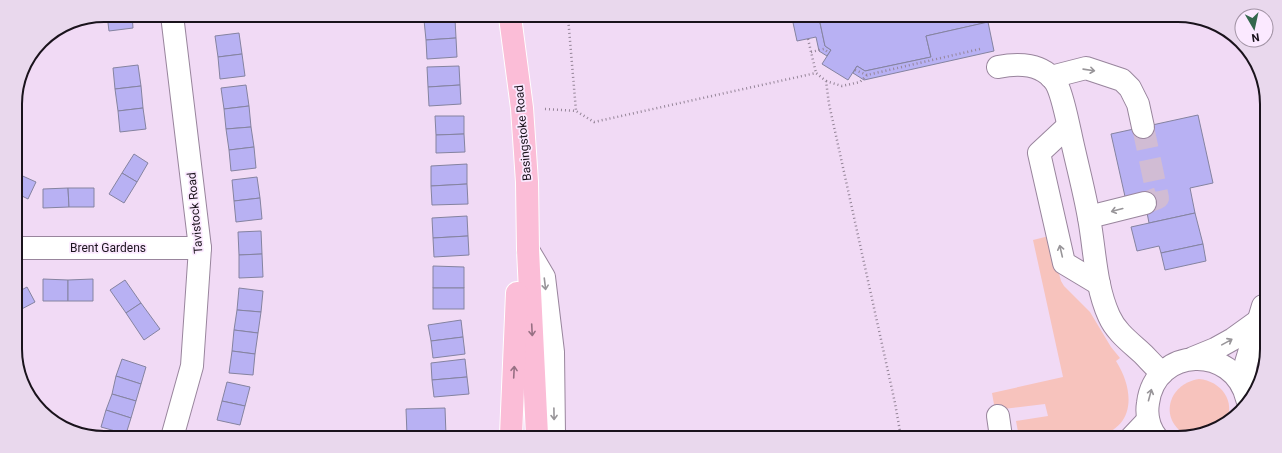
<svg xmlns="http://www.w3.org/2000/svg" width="1282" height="453" viewBox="0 0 1282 453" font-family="Roboto,sans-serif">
	<rect width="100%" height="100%" fill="#f1daf5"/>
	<g fill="#f7c3bd">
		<path d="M 1049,236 L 1061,281 L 1064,286 L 1090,312 L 1111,347 L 1120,358 L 1116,361 C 1135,391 1136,429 1094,437 L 1019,437 L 1016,421 L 1048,416 L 1045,404 L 995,410 L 992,393 L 1063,377 L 1033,240 Z"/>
		<path d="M 1199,379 C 1221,381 1236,401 1226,422 L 1188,436 C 1158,421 1167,384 1199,379 Z"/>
	</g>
	<g fill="#b8b1f3" stroke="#8583a0">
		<polygon points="107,15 132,15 133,28 109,31"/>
		<polygon points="792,18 819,18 825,46 831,50 827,56 819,51 816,37 797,41"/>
		<polygon points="819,18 1002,19 926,36 931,57 865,71 857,66 848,80 822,64 831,50 825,46"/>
		<polygon points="455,19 456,38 426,40 424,20"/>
		<polygon points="988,22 994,51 864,80 853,73 857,66 865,71 931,57 926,36"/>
		<polygon points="239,33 242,54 218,57 215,36"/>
		<polygon points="456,38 457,57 427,59 426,40"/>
		<polygon points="242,54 245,76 220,79 218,57"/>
		<polygon points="138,65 141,86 115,89 113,68"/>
		<polygon points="459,66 460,85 428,87 427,67"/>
		<polygon points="246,85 249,106 224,109 221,88"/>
		<polygon points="460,85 461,104 429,106 428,87"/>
		<polygon points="141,86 143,108 118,111 115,89"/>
		<polygon points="249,106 251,127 226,129 224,109"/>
		<polygon points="143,108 146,129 120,132 118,111"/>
		<polygon points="1198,115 1213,183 1190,188 1195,213 1149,223 1144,197 1126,201 1111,134"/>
		<polygon points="435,116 464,116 464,134 436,135"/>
		<polygon points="251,127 254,147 229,150 226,129"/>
		<polygon points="464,134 465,152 436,153 436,135"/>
		<polygon points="254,147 256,168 231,171 229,150"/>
		<polygon points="134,154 148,163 137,182 122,173"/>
		<polygon points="467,164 467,184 431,186 431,166"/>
		<polygon points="16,173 36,182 28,199 16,193"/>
		<polygon points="122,173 137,182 124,203 109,194"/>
		<polygon points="257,177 260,198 234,201 232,180"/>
		<polygon points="467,184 468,204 432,205 431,186"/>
		<polygon points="68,188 69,207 43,208 43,189"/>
		<polygon points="68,188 94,188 94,207 69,207"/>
		<polygon points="260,198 262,219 236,222 234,201"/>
		<polygon points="1195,213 1203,244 1161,253 1159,246 1137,251 1131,227"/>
		<polygon points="467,216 468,236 433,238 432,218"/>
		<polygon points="261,231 262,254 239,255 238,232"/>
		<polygon points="468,236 469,255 434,257 433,238"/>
		<polygon points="1203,244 1206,261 1165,270 1161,253"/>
		<polygon points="262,254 263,277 239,278 239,255"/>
		<polygon points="433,266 464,267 464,288 433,288"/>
		<polygon points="43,279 68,280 68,301 43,301"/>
		<polygon points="93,279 93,301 68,301 68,280"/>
		<polygon points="125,280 141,303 126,313 110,290"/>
		<polygon points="27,287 35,302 16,312 16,293"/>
		<polygon points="239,288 263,291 261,312 237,310"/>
		<rect x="433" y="288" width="31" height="21"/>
		<polygon points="141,303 160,329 144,340 126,313"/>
		<polygon points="237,310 261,312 258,333 234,330"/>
		<polygon points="461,320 463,337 431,341 428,325"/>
		<polygon points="234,330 258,333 255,354 232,351"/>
		<polygon points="463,337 465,354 433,358 431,341"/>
		<polygon points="232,351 255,354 253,375 229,373"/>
		<polygon points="122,359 146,367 141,384 116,376"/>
		<polygon points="465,359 467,377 432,380 431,363"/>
		<polygon points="116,376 141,384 136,401 112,394"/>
		<polygon points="467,377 469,394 434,397 432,380"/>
		<polygon points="227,382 250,387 245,406 222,401"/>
		<polygon points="112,394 136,401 131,418 106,410"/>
		<polygon points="222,401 245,406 240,425 217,420"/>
		<polygon points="445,408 446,435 407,435 406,409"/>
		<polygon points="106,410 131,418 126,434 101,427"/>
	</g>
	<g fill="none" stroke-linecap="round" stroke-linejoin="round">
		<polyline stroke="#d1bcd4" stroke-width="22" stroke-dasharray="22 11" stroke-linecap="butt" points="1143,127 1158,198 1145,203"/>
		<g stroke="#99859d" stroke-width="24">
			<g id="minor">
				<polyline points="172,15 200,248 192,366 173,434"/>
				<path d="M 998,67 C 1018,63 1043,63 1056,83 C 1062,93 1067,119 1070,132 C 1076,161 1084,189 1089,218 C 1095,250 1095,285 1109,316 C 1116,332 1130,342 1143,354 C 1149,360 1155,367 1162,373"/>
				<polyline points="1051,77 1086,68 1122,80 1130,88 1138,104 1143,127"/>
				<polyline points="1068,126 1039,153 1064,263 1099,284"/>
				<polyline points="1089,217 1145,203"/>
				<polyline points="16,248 200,248"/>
				<polyline points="528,250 544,277 553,352 554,435"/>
				<polyline points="1193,358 1215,349 1233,339 1258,321"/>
				<polyline points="1242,385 1246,363 1263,306"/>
				<polyline points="998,416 1001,437"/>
				<polyline points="1131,438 1148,420"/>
				<path d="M 1157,438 C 1149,428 1146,415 1148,403 C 1155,346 1234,344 1247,399"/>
			</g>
		</g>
		<g stroke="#fff" stroke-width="24">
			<g id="major">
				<polyline points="510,17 522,108 527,182 528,250 537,435"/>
				<polyline points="511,435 517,293"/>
			</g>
		</g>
		<g stroke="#958598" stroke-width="2.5" stroke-dasharray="1 3" stroke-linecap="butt">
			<polyline points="568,17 576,111"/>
			<polyline points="808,39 816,73"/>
			<polyline points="811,52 824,49 829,53"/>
			<polyline points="855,70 867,75"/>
			<polyline points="826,81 842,86 860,82 867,75 980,49"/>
			<polyline points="545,109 576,111 594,122 816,73 826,81 829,104 895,403 901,437"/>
		</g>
		<use href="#minor" stroke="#fff" stroke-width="22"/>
		<use href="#major" stroke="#fbbdd7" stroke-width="22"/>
	</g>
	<defs><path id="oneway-shaft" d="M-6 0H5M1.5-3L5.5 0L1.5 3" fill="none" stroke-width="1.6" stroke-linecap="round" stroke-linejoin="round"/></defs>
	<g stroke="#989599">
		<use href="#oneway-shaft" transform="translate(1089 70) rotate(8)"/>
		<use href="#oneway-shaft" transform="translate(1117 210) rotate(165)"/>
		<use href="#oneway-shaft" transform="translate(1061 251) rotate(-103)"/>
		<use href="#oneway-shaft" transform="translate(545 284) rotate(83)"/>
		<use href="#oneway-shaft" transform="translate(1227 342) rotate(-29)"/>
		<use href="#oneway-shaft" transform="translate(1150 395) rotate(-75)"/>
		<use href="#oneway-shaft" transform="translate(554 414) rotate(89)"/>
	</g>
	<g stroke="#967083">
		<use href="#oneway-shaft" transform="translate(532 330) rotate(87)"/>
		<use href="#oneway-shaft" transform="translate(514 372) rotate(-87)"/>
	</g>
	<g text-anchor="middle" stroke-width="3.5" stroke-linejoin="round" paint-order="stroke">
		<g font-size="12" fill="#1a131c" stroke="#fbe9ff">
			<text transform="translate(523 133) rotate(-95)" y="4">Basingstoke Road</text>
			<text transform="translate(195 213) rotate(-95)" y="4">Tavistock Road</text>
			<text x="108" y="252">Brent Gardens</text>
		</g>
	</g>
	<path d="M0 0H1282V453H0ZM104 22H1178A82 82 0 0 1 1260 104V349A82 82 0 0 1 1178 431H104A82 82 0 0 1 22 349V104A82 82 0 0 1 104 22Z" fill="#e9d8ed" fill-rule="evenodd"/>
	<path fill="none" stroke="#1a131c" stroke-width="2" d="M104 22H1178A82 82 0 0 1 1260 104V349A82 82 0 0 1 1178 431H104A82 82 0 0 1 22 349V104A82 82 0 0 1 104 22Z"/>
	<g transform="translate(1254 28) rotate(171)"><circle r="19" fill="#fbe9ff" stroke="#a193a4"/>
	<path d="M0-3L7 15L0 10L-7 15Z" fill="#33674d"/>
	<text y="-6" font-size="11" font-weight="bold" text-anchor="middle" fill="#1a131c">N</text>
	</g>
</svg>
